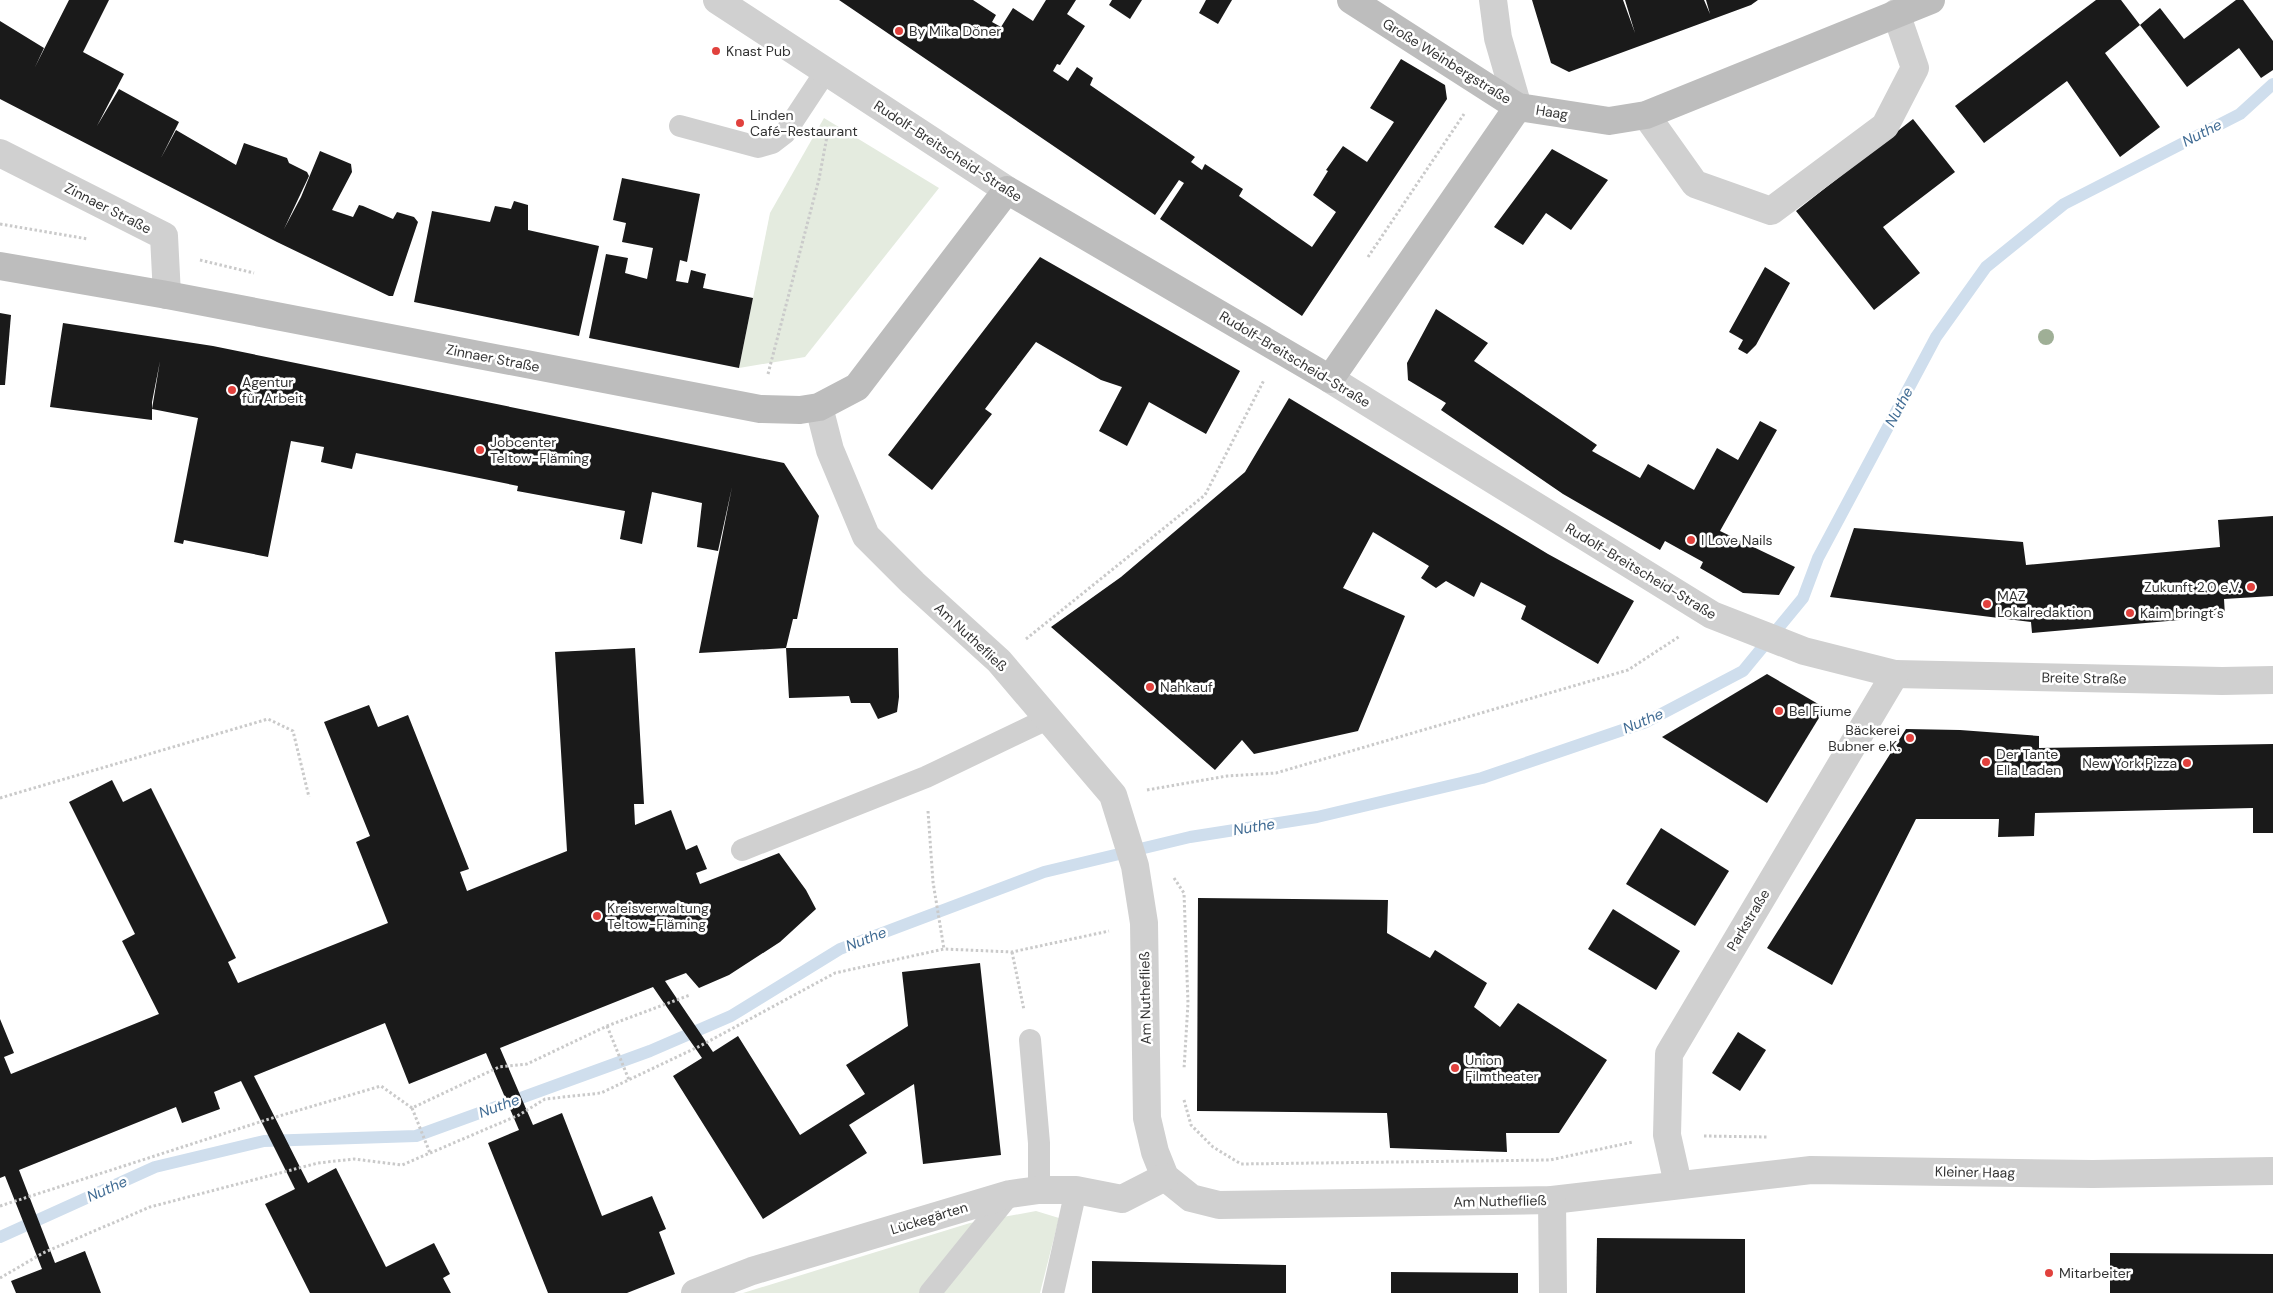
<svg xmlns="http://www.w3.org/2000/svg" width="2273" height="1293" viewBox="0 0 2273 1293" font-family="'DM Sans',sans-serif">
	<rect width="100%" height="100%" fill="#fff"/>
	<g fill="#e4ebdf">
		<polygon points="824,118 939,188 805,357 739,368 770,213"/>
		<polygon points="1036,1211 1059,1218 1040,1293 743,1293 970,1223"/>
	</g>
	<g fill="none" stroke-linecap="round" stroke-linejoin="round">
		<polyline stroke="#cfdeed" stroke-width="12" points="0,1237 155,1167 264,1141 416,1136 650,1051 731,1016 840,949 1044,872 1190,837 1317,817 1482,778 1646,722 1743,671 1803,598 1818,558 1936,337 1986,267 2064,204 2240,114 2273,84"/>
	</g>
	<g fill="#1a1a1a">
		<polygon points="69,0 109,0 83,52 124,74 97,126 119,89 179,122 161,158 176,130 236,165 244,143 287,158 289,163 307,172 309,176 284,229 301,197 320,151 351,164 352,172 332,210 353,217 359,205 363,206 393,219 397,212 414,217 418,222 393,296 389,296 277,242 0,99 0,21 44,48 35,67"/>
		<polygon points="839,0 973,0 996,15 992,22 1001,27 1013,8 1033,21 1046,0 1076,0 1067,14 1085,26 1060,65 1057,64 1053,71 1068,81 1077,67 1093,78 1090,85 1195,157 1191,162 1202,170 1205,164 1243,189 1239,196 1312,247 1336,212 1313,195 1328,171 1326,170 1343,146 1367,162 1394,122 1370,108 1401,59 1445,85 1447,99 1302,316 1160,219 1184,183 1179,180 1155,215"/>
		<polygon points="1112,0 1142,0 1130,19 1109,5"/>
		<polygon points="1206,0 1232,0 1218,24 1199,13"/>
		<polygon points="1532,0 1623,0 1635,33 1625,0 1704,0 1710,14 1706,0 1758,0 1751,5 1569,72 1551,63"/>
		<polygon points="2096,0 2121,0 2140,25 2105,53 2160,127 2120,157 2067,81 1984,143 1955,106"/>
		<polygon points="2236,0 2243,0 2273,41 2273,70 2261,78 2239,48 2187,87 2140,25 2160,8 2184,39"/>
		<polygon points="1913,119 1955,172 1883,227 1920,273 1874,310 1796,211"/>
		<polygon points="1552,149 1608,180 1571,230 1546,213 1523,245 1494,227"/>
		<polygon points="622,178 700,194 687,262 680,260 676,281 688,283 691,270 706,274 703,288 753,298 739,368 589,338 606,254 628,258 625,273 647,279 653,248 622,242 626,223 613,220"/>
		<polygon points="514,201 528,205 528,230 599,246 579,336 414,302 432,211 490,222 495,206 511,209"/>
		<polygon points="1040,257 1240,371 1206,434 1149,402 1127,446 1099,431 1122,387 1101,380 1036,342 985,409 992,414 932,490 888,455"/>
		<polygon points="1765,267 1790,283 1756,345 1747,354 1738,349 1743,340 1729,332"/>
		<polygon points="1436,309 1488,343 1474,361 1597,445 1592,451 1640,478 1648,464 1694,490 1717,448 1738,460 1760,421 1777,430 1720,531 1795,567 1779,595 1743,593 1700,568 1703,562 1665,541 1660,550 1563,494 1441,410 1446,403 1408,380 1407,363"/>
		<polygon points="0,313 11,315 5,385 0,385"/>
		<polygon points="63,323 213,346 784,463 819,516 797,619 793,619 786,648 699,653 732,487 718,551 697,547 702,503 652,492 642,544 620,539 625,511 517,491 518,486 356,453 352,469 321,462 324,447 291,441 268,557 184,540 183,544 174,542 198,418 152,409 160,361 152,402 152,420 50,407"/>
		<polygon points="1289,398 1548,554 1634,601 1598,664 1521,619 1526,606 1481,582 1474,597 1446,581 1436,588 1421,578 1429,566 1373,532 1343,588 1405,616 1358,731 1254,754 1242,740 1215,770 1051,627 1121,577 1245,472"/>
		<polygon points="2273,516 2273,596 2224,599 2225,616 2032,633 2031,622 1830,597 1854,528 2023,542 2026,565 2220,547 2218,520"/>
		<polygon points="635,648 644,804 634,804 635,825 671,810 686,850 697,845 707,869 696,873 700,884 779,853 806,890 816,909 780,942 729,975 699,988 686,973 665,981 713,1052 738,1036 800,1135 865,1094 846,1065 908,1026 902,972 980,963 1001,1155 923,1164 914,1084 849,1125 867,1153 763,1219 673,1076 702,1058 653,987 500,1048 533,1125 562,1113 602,1216 652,1196 666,1229 659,1232 675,1274 627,1293 548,1293 488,1143 519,1130 486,1053 409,1084 385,1023 254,1076 308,1183 336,1168 386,1267 434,1243 450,1274 443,1278 451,1293 310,1293 265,1204 295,1189 241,1081 214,1092 220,1109 182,1123 176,1107 19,1170 55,1263 85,1251 101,1293 16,1293 11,1281 42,1269 5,1176 0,1178 0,1019 14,1053 4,1057 11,1074 159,1014 122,941 135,934 69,802 112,780 123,802 151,788 236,958 228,962 238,983 388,923 356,842 370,836 324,722 369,705 378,727 408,715 469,869 460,872 467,891 567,851 555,652"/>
		<polygon points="786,648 898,648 899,697 897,712 878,719 870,703 851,703 849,696 789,698"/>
		<polygon points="1767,674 1825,708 1767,803 1662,737"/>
		<polygon points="1906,729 1960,730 2039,736 2039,748 2273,744 2273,833 2253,833 2253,808 2035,813 2034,836 1998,837 1999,819 1916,819 1832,985 1767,948"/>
		<polygon points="1661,828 1729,871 1695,926 1626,884"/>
		<polygon points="1198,898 1388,900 1387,933 1430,958 1435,950 1487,983 1474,1007 1500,1027 1518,1003 1607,1060 1559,1133 1506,1133 1507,1152 1390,1148 1387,1113 1197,1111"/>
		<polygon points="1613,909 1680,951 1656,990 1588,949"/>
		<polygon points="1738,1032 1766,1050 1740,1091 1712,1073"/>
		<polygon points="1597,1238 1745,1239 1745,1293 1596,1293"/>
		<polygon points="2110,1253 2273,1254 2273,1293 2110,1293"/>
		<polygon points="1092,1261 1286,1265 1286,1293 1092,1293"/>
		<polygon points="1391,1272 1518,1273 1518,1293 1391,1293"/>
	</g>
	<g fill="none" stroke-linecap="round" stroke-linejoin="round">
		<g stroke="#cacaca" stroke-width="3" stroke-dasharray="2.5 2.5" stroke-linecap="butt">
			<polyline points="0,224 88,239"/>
			<polyline points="1368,257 1464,114"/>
			<polyline points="200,260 254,273"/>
			<polyline points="768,374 819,179 828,131"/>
			<polyline points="1026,639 1205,495 1264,380"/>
			<polyline points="1147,790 1227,776 1276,773 1628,670 1680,636"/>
			<polyline points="0,798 268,719 293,731 309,797"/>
			<polyline points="928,811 933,882 944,949"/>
			<polyline points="1174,878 1184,893 1188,1003 1184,1069"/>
			<polyline points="1012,952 1024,1010"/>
			<polyline points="607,1026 629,1080"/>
			<polyline points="1184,1100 1191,1125 1213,1147 1241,1164 1550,1160 1633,1142"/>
			<polyline points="412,1108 430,1153"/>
			<polyline points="1704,1136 1767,1137"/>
			<polyline points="0,1206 269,1119 381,1086 412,1108 499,1067 527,1064 607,1026 690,995"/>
			<polyline points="0,1278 43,1253 150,1207 318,1163 354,1159 402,1165 519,1115 545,1099 601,1093 700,1046 835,973 944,949 1012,952 1109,931"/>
		</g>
		<g stroke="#d0d0d0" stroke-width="22">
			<polyline points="680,126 758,147 772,143 785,133 826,71"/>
			<polyline points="742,850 926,777 1049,718"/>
			<polyline points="1030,1040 1039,1143 1039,1190"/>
			<polyline points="930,1293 1010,1194"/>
			<polyline points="1053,1293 1076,1190"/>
		</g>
		<polyline stroke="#d0d0d0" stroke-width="28" points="1895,674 2222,681 2273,680"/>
		<g stroke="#d0d0d0" stroke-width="28">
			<polyline points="717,0 1007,190"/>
			<polyline points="1493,0 1498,38 1518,107"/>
			<polyline points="1646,115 1695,184 1771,211 1885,126 1915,68 1896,13"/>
			<polyline points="0,153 164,236 167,295"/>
			<polyline points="1330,379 1712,615 1804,651 1895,674 1669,1054 1667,1135 1678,1184"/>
			<polyline points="819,407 830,450 866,536 913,583 999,661 1113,795 1135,866 1144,923 1147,1118 1155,1152 1165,1177 1191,1198 1219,1205 1552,1200 1811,1170 2093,1174 2273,1171"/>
			<polyline points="1552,1200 1553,1293"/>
			<polyline points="695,1293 752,1271 1010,1194 1039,1190 1076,1190 1122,1199 1165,1177"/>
		</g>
		<g stroke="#bdbdbd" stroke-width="28">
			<polyline points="1351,0 1518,107 1609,121 1646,115 1931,0"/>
			<polyline points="0,266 167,295 760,409 800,410 819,407 857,387 1007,190 1330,379 1518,107"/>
		</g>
	</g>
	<circle fill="#9faf96" cx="2046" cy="337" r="8"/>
	<g fill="#e1413d" stroke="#fff" stroke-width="2">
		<circle cx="899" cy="31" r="5"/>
		<circle cx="716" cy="51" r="5"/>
		<circle cx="740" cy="123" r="5"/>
		<circle cx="232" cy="390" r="5"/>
		<circle cx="480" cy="450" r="5"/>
		<circle cx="1691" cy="540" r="5"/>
		<circle cx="2251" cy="587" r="5"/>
		<circle cx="1987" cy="604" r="5"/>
		<circle cx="2130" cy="613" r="5"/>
		<circle cx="1150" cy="687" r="5"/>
		<circle cx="1779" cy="711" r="5"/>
		<circle cx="1910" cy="738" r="5"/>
		<circle cx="1986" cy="762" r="5"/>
		<circle cx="2187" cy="763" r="5"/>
		<circle cx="597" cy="916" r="5"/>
		<circle cx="1455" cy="1068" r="5"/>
		<circle cx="2049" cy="1273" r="5"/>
	</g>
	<g text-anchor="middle" stroke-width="5" stroke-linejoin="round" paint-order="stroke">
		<g font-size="14" fill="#333" stroke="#fff" text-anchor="start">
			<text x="909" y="36">By Mika Döner</text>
			<text x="726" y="56">Knast Pub</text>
			<text x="750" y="120">Linden<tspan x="750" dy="16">Café-Restaurant</tspan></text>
			<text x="242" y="387">Agentur<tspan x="242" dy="16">für Arbeit</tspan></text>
			<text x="490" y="447">Jobcenter<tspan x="490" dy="16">Teltow-Fläming</tspan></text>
			<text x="1701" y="545">I Love Nails</text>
			<text x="2241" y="592" text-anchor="end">Zukunft 2.0 e.V.</text>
			<text x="1997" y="601">MAZ<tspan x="1997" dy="16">Lokalredaktion</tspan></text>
			<text x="2140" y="618">Kaim bringt´s</text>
			<text x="1160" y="692">Nahkauf</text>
			<text x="1789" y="716">Bel Fiume</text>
			<text x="1900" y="735" text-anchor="end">Bäckerei<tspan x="1900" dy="16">Bubner e.K.</tspan></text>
			<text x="1996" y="759">Der Tante<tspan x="1996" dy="16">Ella Laden</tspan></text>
			<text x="2177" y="768" text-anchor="end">New York Pizza</text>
			<text x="607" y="913">Kreisverwaltung<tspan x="607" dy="16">Teltow-Fläming</tspan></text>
			<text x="1465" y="1065">Union<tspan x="1465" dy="16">Filmtheater</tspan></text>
			<text x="2059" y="1278">Mitarbeiter</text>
		</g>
		<g font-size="14" fill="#333" stroke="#fff">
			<text transform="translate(1447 61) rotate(32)" y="5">Große Weinbergstraße</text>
			<text transform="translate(1552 112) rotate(9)" y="5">Haag</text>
			<text transform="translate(948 151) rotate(33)" y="5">Rudolf-Breitscheid-Straße</text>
			<text transform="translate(108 208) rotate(27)" y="5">Zinnaer Straße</text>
			<text transform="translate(493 358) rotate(11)" y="5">Zinnaer Straße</text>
			<text transform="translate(1295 359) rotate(31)" y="5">Rudolf-Breitscheid-Straße</text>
			<text transform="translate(1641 571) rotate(31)" y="5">Rudolf-Breitscheid-Straße</text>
			<text transform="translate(971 637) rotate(43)" y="5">Am Nuthefließ</text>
			<text transform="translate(2084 678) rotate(1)" y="5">Breite Straße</text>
			<text transform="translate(1748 920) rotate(-59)" y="5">Parkstraße</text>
			<text transform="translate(1145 998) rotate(-91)" y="5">Am Nuthefließ</text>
			<text transform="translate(1975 1172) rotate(1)" y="5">Kleiner Haag</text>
			<text transform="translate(1500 1201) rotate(-1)" y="5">Am Nuthefließ</text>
			<text transform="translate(929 1218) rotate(-17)" y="5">Lückegärten</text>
		</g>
		<g font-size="15" font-style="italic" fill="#416c94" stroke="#fff">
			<text transform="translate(2202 133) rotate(-27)" y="5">Nuthe</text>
			<text transform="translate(1899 407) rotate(-62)" y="5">Nuthe</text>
			<text transform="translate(1643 721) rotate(-23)" y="5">Nuthe</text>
			<text transform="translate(1254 827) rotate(-9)" y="5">Nuthe</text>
			<text transform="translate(866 939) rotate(-21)" y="5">Nuthe</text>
			<text transform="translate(499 1106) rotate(-20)" y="5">Nuthe</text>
			<text transform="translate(107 1189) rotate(-24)" y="5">Nuthe</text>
		</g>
	</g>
</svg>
